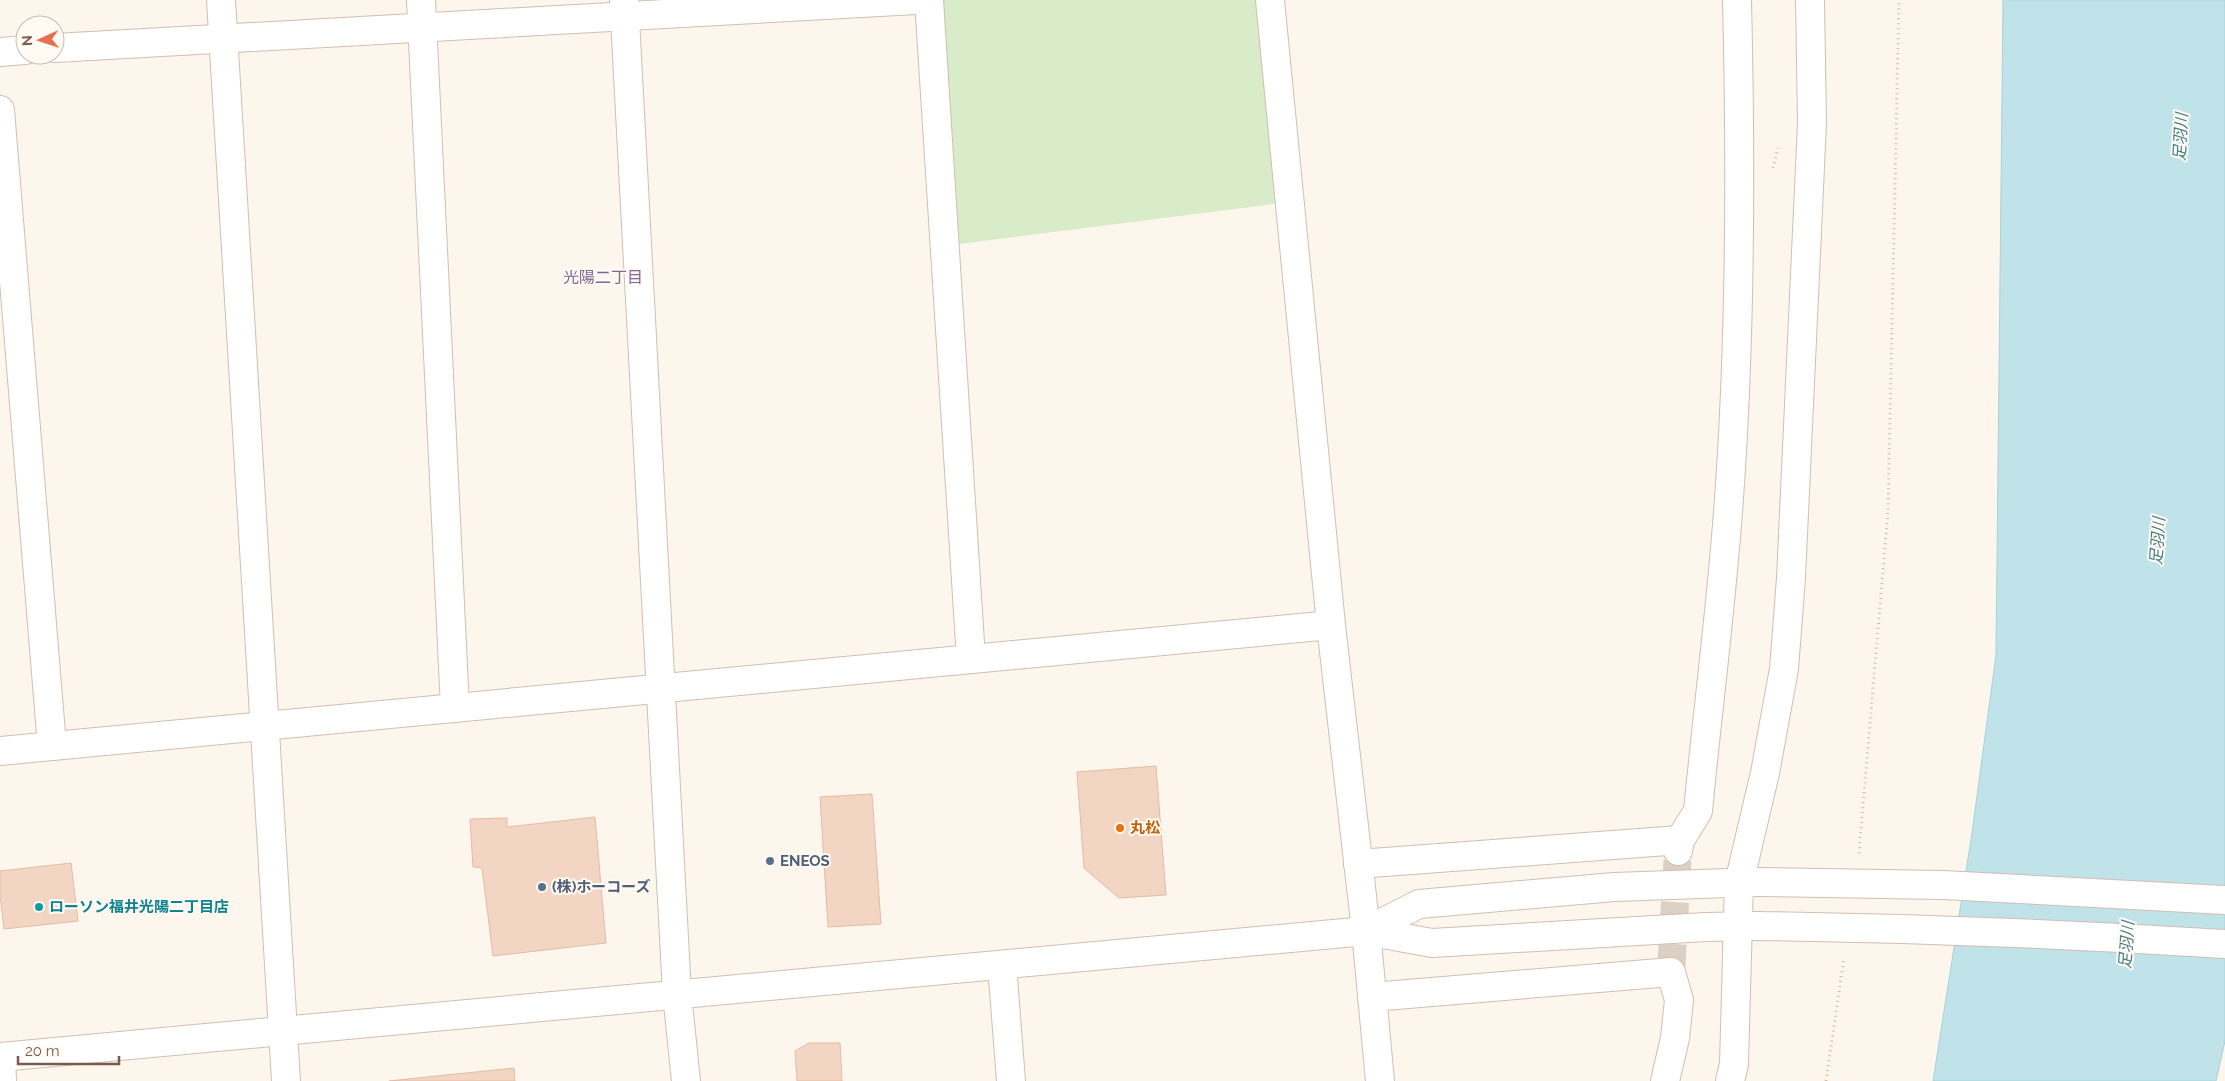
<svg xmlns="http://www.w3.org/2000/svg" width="2225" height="1081" viewBox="0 0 2225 1081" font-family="Raleway,'Noto Sans JP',sans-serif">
	<rect width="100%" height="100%" fill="#fdf6ec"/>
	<polygon fill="#d8ecc9" points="929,0 1270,0 1290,202 944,246"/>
	<polygon fill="#bfe3e8" stroke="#a5d3da" points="2003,0 2225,0 2225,1041 2216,1081 1933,1081 1972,833 1996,655"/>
	<g fill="#f3d5c3" stroke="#e6bba3">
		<polygon points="1156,766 1166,895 1119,898 1084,868 1077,772"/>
		<polygon points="872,794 881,924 828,927 820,797"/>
		<polygon points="595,817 606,943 493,956 482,868 473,867 470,819 507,818 507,827"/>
		<polygon points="71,863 78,921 4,929 0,894 0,871"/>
		<polygon points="809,1043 840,1043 842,1081 797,1081 795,1051"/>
		<polygon points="514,1068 515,1081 389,1081"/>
	</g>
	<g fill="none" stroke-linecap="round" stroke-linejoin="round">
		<polyline stroke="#dcd0c4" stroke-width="28" stroke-dasharray="28 14" stroke-linecap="butt" points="1671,972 1678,851"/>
		<g stroke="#d1beb0" stroke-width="30">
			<g id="minor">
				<polyline points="221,0 286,1081"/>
				<polyline points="421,0 455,708"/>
				<polyline points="624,0 677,994 686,1081"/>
				<polyline points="929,0 971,659"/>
				<polyline points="1270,0 1331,625 1366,931 1380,1081"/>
				<polyline points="55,48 916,0"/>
				<polyline points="0,52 25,50"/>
				<polyline points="0,110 52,746"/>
				<polyline points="0,751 1331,625"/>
				<path d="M 1678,851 L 1680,840 L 1698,811 C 1708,706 1722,602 1729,498 C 1741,332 1741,166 1737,0"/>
				<polyline points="1358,864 1680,840"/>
				<polyline points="1002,965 1011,1081"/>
				<polyline points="1372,997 1671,972 1679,1000 1675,1038 1665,1081"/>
				<polyline points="1,1057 2,1081"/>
				<polyline points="1730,1081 1734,1064 1739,883 1765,773 1784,669 1791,578 1812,123 1810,0"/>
			</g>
		</g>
		<g stroke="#d1beb0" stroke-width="30">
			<g id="tertiary">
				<polyline points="1366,931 1419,904 1614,887 1758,882"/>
				<polyline points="0,1057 1366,931 1432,943 1706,927 1756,926"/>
			</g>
		</g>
		<g stroke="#d9b8a5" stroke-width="3" stroke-dasharray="1 4" stroke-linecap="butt">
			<polyline points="1773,168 1778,148"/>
			<polyline points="1859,853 1888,511 1899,0"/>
			<polyline points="1826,1081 1844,958"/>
		</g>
		<use href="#minor" stroke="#fff" stroke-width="28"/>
		<use href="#tertiary" stroke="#fff" stroke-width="28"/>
		<g stroke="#d1beb0" stroke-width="30" stroke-linecap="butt">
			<g id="tertiary-bridge">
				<polyline points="1758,882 1943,885 2225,900"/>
				<path d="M 1756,926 C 1913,928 2069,934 2225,944"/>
			</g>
		</g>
		<use href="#tertiary-bridge" stroke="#fff" stroke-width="28"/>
	</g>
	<circle fill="#e8710a" stroke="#fffaf3" stroke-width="2" cx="1120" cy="828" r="5"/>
	<g fill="#5c6f8a" stroke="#fffaf3" stroke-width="2">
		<circle cx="770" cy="861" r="5"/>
		<circle cx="542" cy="887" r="5"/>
	</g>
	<circle fill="#0f9aa8" stroke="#fffaf3" stroke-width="2" cx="39" cy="907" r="5"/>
	<g text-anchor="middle" stroke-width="4" stroke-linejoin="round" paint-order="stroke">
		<g font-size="15" font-weight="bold" fill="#c56008" stroke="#fffaf3" text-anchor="start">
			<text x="1130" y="833">丸松</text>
		</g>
		<g font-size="15" font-weight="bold" fill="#4e5e75" stroke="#fffaf3" text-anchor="start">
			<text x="780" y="866">ENEOS</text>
			<text x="552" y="892">(株)ホーコーズ</text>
		</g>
		<g font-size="15" font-weight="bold" fill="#0d838f" stroke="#fffaf3" text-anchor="start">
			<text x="49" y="912">ローソン福井光陽二丁目店</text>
		</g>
		<g font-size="16" font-style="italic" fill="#437c86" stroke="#fffaf3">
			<text transform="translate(2180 137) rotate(-87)" y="6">足羽川</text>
			<text transform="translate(2157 541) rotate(-86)" y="6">足羽川</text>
			<text transform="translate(2126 945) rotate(-86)" y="6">足羽川</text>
		</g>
		<g font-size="16" fill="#846695" stroke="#fffaf3">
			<text x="603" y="283">光陽二丁目</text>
		</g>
	</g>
	<g transform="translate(40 40) rotate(267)"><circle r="24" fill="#fffaf3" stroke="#cabbb1"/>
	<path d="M0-4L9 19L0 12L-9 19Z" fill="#e76f51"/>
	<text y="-8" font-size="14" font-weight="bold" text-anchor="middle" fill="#7a5c4d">N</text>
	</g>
	<path d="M18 1056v8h101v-8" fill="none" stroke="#7a5c4d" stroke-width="2.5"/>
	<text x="25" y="1056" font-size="15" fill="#7a5c4d" stroke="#fffaf3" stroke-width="4" paint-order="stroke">20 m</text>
</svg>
